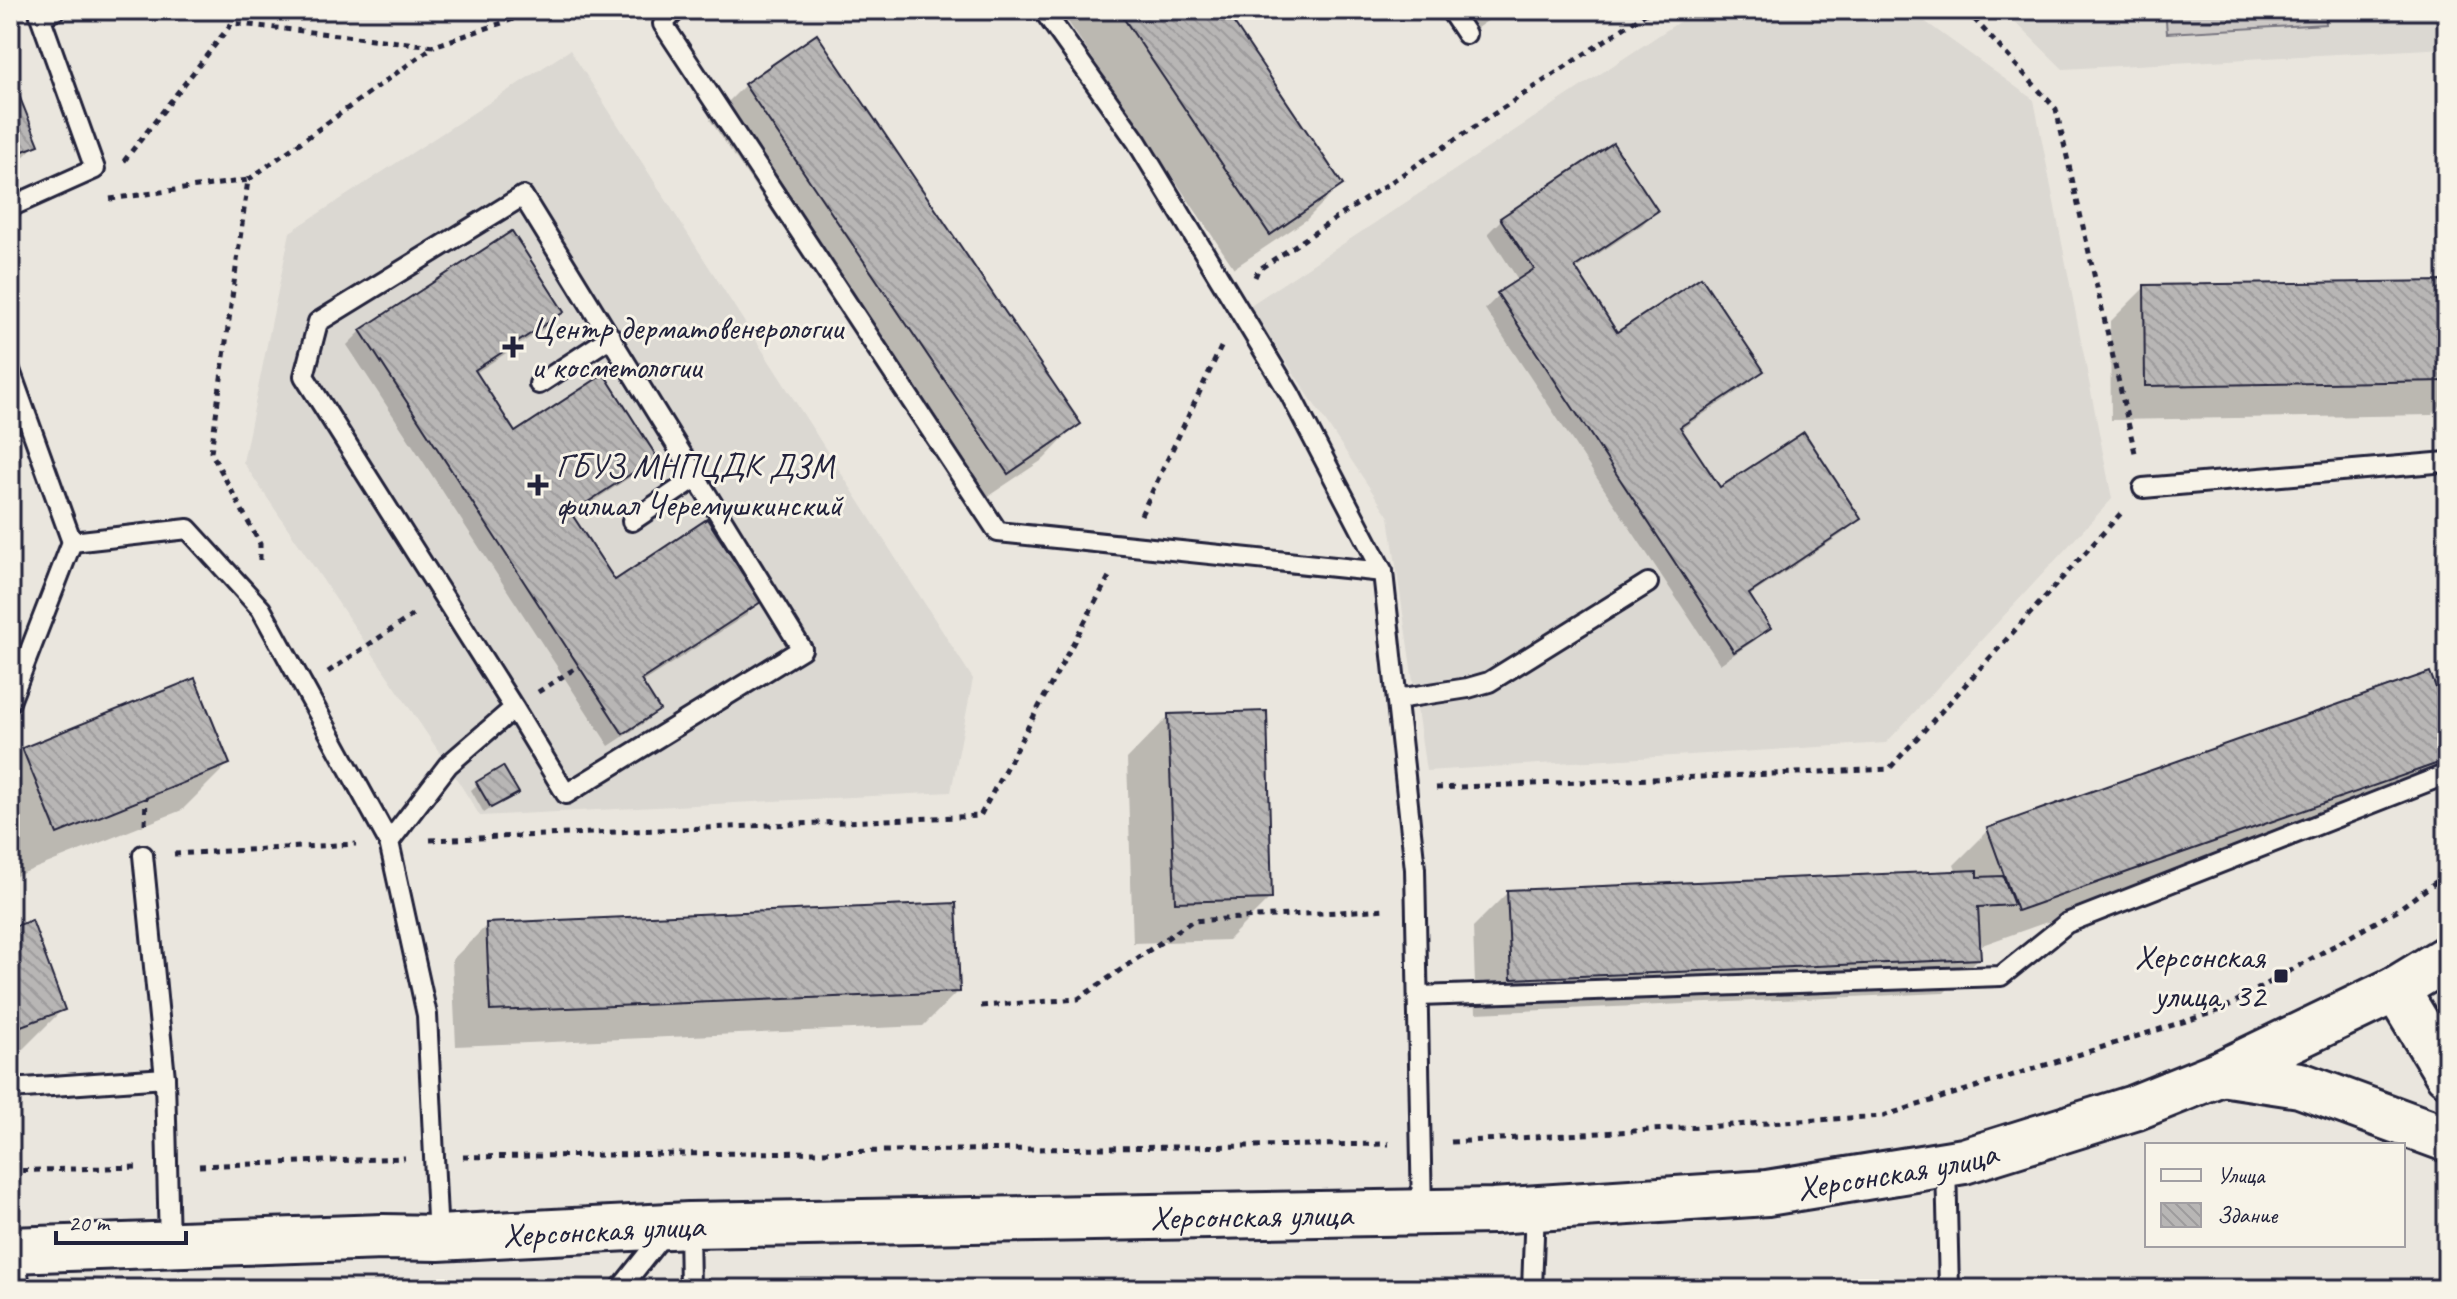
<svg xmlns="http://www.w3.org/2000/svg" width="2457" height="1299" viewBox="0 0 2457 1299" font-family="Caveat,sans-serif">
	<defs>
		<pattern id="building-back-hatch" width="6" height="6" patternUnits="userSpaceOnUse" patternTransform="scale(2)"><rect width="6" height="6" fill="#b8b6b5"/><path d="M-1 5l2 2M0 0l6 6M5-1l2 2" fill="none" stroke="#9e9c9d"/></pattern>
	</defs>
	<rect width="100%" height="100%" fill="#eae6de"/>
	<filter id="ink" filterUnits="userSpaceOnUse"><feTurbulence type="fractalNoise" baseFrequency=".0125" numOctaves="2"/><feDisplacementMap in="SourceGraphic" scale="16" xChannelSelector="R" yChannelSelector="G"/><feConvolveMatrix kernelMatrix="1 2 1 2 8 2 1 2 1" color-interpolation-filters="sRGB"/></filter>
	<g filter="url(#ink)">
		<g fill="#dbd8d2">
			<polygon points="1697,10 1909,10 2034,100 2112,499 1886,743 1426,771 1389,517 1249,306"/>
			<polygon points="2003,10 2447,10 2447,48 2063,69"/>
			<polygon points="570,50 973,679 951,792 480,816 448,765 243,462 290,232"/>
		</g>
		<polygon fill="#cdc9c6" stroke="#787680" stroke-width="2" points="2165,10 2325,10 2326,24 2167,33"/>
		<g fill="#0003">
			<polygon points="1060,10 1222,10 1341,185 1306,220 1234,268"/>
			<polygon points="1464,10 1503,10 1477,28"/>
			<polygon points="10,79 36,144 10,171"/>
			<polygon points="745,85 1078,424 1044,459 972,507 710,120"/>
			<polygon points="1655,211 1642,225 1574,270 1616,335 1761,371 1747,385 1680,430 1720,490 1859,519 1845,532 1748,597 1768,627 1754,641 1720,664 1485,309 1499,295 1519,281 1488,233 1502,219"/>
			<polygon points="2447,283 2447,400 2432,415 2111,420 2110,322 2145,287"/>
			<polygon points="562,312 548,326 474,374 514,435 655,457 641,470 571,516 614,582 758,602 745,616 641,683 658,710 644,723 609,746 347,345 361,331"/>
			<polygon points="1169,716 1270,898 1228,940 1133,943 1127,759"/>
			<polygon points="2447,723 2447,766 2423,790 1982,945 1979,934 1979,958 1944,993 1476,1013 1473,927 1508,892 1957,873 1954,865 1989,830"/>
			<polygon points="23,749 228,764 182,810 11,878 10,762"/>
			<polygon points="478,784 516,792 484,813 471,790"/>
			<polygon points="487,925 958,991 923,1026 456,1046 452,960"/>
			<polygon points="10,930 63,1009 17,1055 10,1058"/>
		</g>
		<g fill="url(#building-back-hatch)" stroke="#22223b" stroke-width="2">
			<polygon points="1118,10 1225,10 1343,185 1270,235"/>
			<polygon points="817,34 1081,424 1008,474 744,84"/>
			<polygon points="10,73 39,145 10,156"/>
			<polygon points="1613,143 1658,211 1575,267 1617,332 1701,277 1764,371 1680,427 1720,487 1804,432 1861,519 1749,594 1771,628 1734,652 1497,293 1534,269 1500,218"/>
			<polygon points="512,231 564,312 475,370 515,432 604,374 657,457 571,513 615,580 707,519 761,602 641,680 660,710 623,734 360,330"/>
			<polygon points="2447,281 2447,381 2145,386 2144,285"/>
			<polygon points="2430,672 2447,717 2447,760 2017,911 1987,828"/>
			<polygon points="195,678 230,764 57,834 22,748"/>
			<polygon points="1267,711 1272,899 1175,902 1168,714"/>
			<polygon points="503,766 519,793 491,808 476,782"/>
			<polygon points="1977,870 1977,877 2003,876 2014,905 1978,907 1981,959 1511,979 1507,890"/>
			<polygon points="956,903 960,992 490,1011 486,923"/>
			<polygon points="32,920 65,1010 10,1030 10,928"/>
		</g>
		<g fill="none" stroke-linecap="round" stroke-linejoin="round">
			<g stroke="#22223b" stroke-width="24">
				<g id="lane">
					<polyline points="676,10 663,24 998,532 1383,572"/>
					<polyline points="1043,10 1137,142 1290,394 1383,572 1415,869 1422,1211"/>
					<polyline points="1450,10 1466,34"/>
					<polyline points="10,207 95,169 40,16 56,10"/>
					<polyline points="10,370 72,542 188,529 261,609 389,842"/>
					<polyline points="539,384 611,337"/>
					<polyline points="2143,488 2447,462"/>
					<polyline points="632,521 697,477"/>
					<polyline points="1397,699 1468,688 1489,682 1648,583"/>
					<polyline points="10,702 72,542"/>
					<polyline points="143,855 165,1078 169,1245"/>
					<polyline points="1419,996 2001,976 2067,923 2447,774"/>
					<polyline points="10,1089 165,1078"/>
					<polyline points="1946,1164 1949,1289"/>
					<polyline points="689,1225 690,1289"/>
					<polyline points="438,1238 427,1015 389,842 448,765 514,708 304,376 318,322 523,196 802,649 566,794 514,708"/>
					<polyline points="15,1250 20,1289"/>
					<polyline points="620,1289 666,1231"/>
					<polyline points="1532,1289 1535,1208"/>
				</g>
			</g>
			<g stroke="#22223b" stroke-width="50">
				<g id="secondary">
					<polyline points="2396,989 2447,1073"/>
					<polyline points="2221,1073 2300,1085 2447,1139"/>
					<path id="s1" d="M 10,1250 L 383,1237 L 438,1238 L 689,1225 L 1493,1211 L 1767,1193 L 1964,1161 L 2134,1108 L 2221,1073 L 2396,989 L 2447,958"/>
				</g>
			</g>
			<g stroke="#22223b" stroke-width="5" stroke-dasharray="6 6" stroke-linecap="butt">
				<polyline points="1966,10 2056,109 2136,457"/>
				<polyline points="124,161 232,23 434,46 540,10"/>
				<polyline points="248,180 434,46"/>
				<polyline points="110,199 248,180 211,452 260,544 260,560"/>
				<polyline points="1255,277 1258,270 1651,10"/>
				<polyline points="1141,515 1223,343"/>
				<polyline points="328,672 416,613"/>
				<polyline points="538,692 579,666"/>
				<polyline points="1436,788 1889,769 2123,511"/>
				<polyline points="145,824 146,798"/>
				<polyline points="430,840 980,816 1111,573"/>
				<polyline points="174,854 356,844"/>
				<polyline points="981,1006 1078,999 1192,921 1387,909"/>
				<polyline points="1451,1142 1883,1116 2221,1010 2397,910 2447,874"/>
				<polyline points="463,1157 1389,1144"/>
				<polyline points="199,1166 405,1158"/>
				<polyline points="10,1171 137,1167"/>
			</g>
			<use href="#lane" stroke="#f7f3e8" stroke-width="18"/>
			<use href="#secondary" stroke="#f7f3e8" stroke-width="44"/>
		</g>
	</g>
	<g fill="#22223b" stroke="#f7f3e8" stroke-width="3">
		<path d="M509 335h8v8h8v8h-8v8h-8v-8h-8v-8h8z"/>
		<path d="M534 473h8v8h8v8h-8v8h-8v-8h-8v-8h8z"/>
		<rect x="2273" y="968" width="16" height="16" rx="4"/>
	</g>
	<g text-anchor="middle" stroke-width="6" stroke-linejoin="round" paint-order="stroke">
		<g font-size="34" fill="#22223b" stroke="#f7f3e8" text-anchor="start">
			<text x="531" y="339">Центр дерматовенерологии<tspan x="531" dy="39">и косметологии</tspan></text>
			<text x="556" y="477">ГБУЗ МНПЦДК ДЗМ<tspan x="556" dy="39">филиал Черемушкинский</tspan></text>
			<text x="2265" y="968" text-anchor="end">Херсонская<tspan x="2265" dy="39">улица, 32</tspan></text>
		</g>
		<g font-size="34" fill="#22223b" stroke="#f7f3e8">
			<text dy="12" stroke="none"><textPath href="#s1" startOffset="1890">Херсонская улица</textPath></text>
			<text dy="12" stroke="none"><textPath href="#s1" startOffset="1242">Херсонская улица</textPath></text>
			<text dy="12" stroke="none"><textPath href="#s1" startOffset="594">Херсонская улица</textPath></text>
		</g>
	</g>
	<rect width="2457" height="1299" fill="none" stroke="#f7f3e8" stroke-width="40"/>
	<rect x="20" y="20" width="2417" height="1259" fill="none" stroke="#22223b" stroke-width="3" filter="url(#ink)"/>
	<rect x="2145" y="1143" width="260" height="104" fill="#f7f3e8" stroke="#a29fa3" stroke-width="2"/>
	<rect x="2161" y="1169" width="40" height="12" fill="#f7f3e8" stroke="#a29fa3" stroke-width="2"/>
	<text x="2217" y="1183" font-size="24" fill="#22223b">Улица</text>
	<rect x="2161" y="1203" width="40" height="24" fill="url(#building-back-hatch)" stroke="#a29fa3" stroke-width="2"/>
	<text x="2217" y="1223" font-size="24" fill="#22223b">Здание</text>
	<path d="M56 1231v12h130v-12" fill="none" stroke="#22223b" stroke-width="4"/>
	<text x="68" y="1231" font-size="24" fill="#22223b" stroke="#f7f3e8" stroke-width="6" paint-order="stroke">20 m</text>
</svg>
